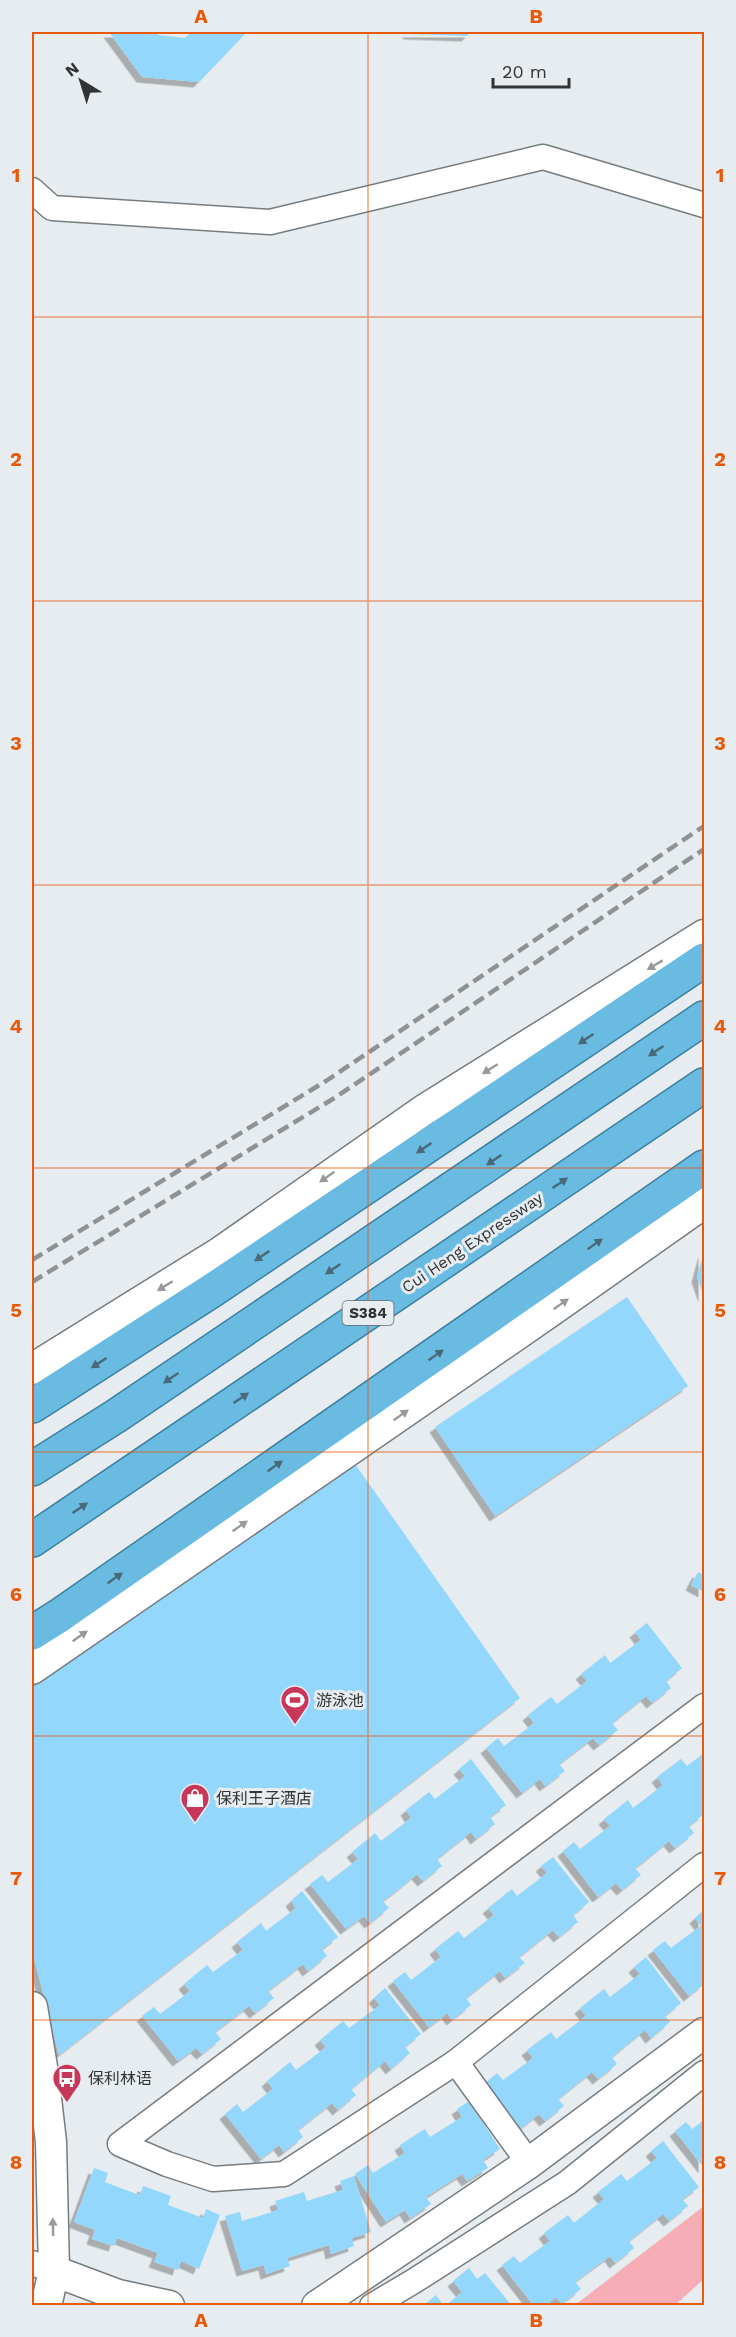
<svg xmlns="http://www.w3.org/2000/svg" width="736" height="2337" viewBox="0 0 736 2337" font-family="'Work Sans','Noto Sans SC',sans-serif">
	<defs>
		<filter id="shadow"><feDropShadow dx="-5.5" dy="5.5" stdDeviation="0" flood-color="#0004"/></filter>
	</defs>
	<rect width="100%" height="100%" fill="#e6ecef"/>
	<polygon fill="#f6adb6" points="704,2206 704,2279 675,2305 575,2305"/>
	<g fill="#93d7fc" filter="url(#shadow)">
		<polygon points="109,32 156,32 158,35 185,38 191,32 247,32 199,82 142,77"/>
		<polygon points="407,32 471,32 467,36 410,34"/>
		<polygon points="704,1251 704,1297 697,1277"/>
		<polygon points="627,1297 688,1386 495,1516 435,1427"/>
		<polygon points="348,1454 520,1698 59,2055 32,1950 32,1668"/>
		<polygon points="698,1572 704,1575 704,1592 691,1585"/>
		<polygon points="647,1623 682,1668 666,1681 671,1688 652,1703 646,1696 612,1723 618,1730 599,1745 593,1738 559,1764 565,1771 545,1786 540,1779 522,1793 486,1748 498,1738 504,1746 520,1734 534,1723 528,1715 551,1697 557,1704 587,1681 581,1674 605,1655 610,1663 641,1640 635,1632"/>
		<polygon points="704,1753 704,1814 689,1826 694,1833 675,1848 669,1841 652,1855 635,1868 641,1875 622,1890 616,1883 598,1897 563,1851 574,1842 580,1849 610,1826 604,1819 628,1800 633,1808 663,1785 657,1777 681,1759 687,1766"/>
		<polygon points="471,1759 506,1805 490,1817 495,1824 476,1839 471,1832 437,1859 442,1866 423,1881 417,1874 400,1888 383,1901 389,1908 370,1923 364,1916 346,1929 310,1884 322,1875 328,1882 344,1870 358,1859 352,1852 375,1833 381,1841 411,1818 406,1810 429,1792 435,1799 465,1776 459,1769"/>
		<polygon points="553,1857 589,1902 573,1915 578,1922 559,1937 553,1930 519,1957 525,1963 505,1978 500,1971 466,1998 471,2005 452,2020 447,2013 429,2027 393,1981 405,1972 411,1980 441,1957 435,1949 458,1931 464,1938 494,1915 488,1908 512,1889 517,1896 547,1873 541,1866"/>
		<polygon points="302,1891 338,1937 322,1949 327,1956 308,1971 303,1964 268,1991 274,1998 255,2013 249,2006 215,2032 221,2039 202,2054 196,2048 178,2061 142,2016 154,2007 160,2014 176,2002 190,1991 184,1984 207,1965 213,1972 243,1950 237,1942 261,1923 266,1931 296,1908 291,1901"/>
		<polygon points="704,1910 704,1984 689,1996 653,1950 665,1941 671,1948 687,1936 701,1926 695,1918"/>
		<polygon points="646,1957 681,2003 665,2016 670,2022 651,2038 645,2030 612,2057 617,2064 598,2079 592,2072 558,2099 564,2106 545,2121 539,2114 521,2128 485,2083 497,2073 503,2080 533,2058 527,2050 551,2032 556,2039 586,2016 580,2008 604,1989 610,1997 640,1974 634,1967"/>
		<polygon points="385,1988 421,2034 405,2047 410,2053 391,2069 385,2061 351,2089 356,2095 338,2110 332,2103 298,2130 303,2137 284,2152 279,2145 261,2159 225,2114 237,2104 243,2112 273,2089 267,2081 290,2062 296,2070 312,2058 326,2047 320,2040 343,2021 349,2028 380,2005 374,1998"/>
		<polygon points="469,2101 500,2149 483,2160 488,2168 467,2181 462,2174 443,2186 426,2197 431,2204 410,2218 405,2210 386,2222 355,2174 368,2165 373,2173 405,2153 400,2145 412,2137 425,2129 430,2137 462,2117 457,2109"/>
		<polygon points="704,2120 704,2168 675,2131 686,2122 692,2129"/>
		<polygon points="663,2141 699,2187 682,2199 688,2206 669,2221 663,2214 629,2241 634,2248 615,2263 610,2256 592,2269 575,2282 581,2289 562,2304 556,2297 545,2306 534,2306 502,2265 514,2256 520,2263 536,2251 550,2241 544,2233 568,2215 574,2223 590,2210 604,2199 598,2192 621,2174 627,2181 643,2169 657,2158 651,2151"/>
		<polygon points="94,2168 108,2173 105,2182 123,2189 140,2195 143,2186 171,2196 168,2205 203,2218 206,2209 220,2215 199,2269 181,2261 178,2270 154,2262 158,2253 117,2238 114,2246 92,2239 95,2230 74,2222"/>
		<polygon points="354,2176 371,2232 352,2238 354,2246 331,2254 329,2245 287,2258 290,2266 266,2274 264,2265 242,2271 225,2216 240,2212 242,2221 262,2215 278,2210 275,2201 304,2192 307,2201 326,2195 343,2190 340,2181"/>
		<polygon points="469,2268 477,2279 485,2273 512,2306 445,2306 462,2292 453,2281"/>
		<polygon points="436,2295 444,2306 423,2306"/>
	</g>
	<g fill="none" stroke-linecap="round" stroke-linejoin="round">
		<g stroke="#777c7f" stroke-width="27">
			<g id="minor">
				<polyline points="32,190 52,208 270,222 543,157 704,205"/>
				<polyline points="704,1706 120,2144 167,2164 213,2179 284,2174 456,2062 704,1865"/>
				<polyline points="456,2062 529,2163"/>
				<polyline points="32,2263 54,2271"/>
				<polyline points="372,2306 414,2281 567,2183 704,2073"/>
			</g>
		</g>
		<g stroke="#777c7f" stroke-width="33">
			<g id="tertiary">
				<polyline points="32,1369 219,1253 424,1110 704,935"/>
				<polyline points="32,1669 551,1311 704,1203"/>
				<polyline points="32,2007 43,2073 51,2142 54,2271 46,2306"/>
				<polyline points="54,2271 118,2295 169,2306"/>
				<polyline points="317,2306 529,2163 704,2033"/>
			</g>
		</g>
		<g stroke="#3e80a0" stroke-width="36">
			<g id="trunk">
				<polyline points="32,1406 211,1291 704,960"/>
				<polyline points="32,1469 116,1416 704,1018"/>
				<polyline points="32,1540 704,1085"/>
				<polyline points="32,1633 59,1616 704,1167"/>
			</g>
		</g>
		<use href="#minor" stroke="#fff" stroke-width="24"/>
		<use href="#tertiary" stroke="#fff" stroke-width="30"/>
		<use href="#trunk" stroke="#6abbe2" stroke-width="33"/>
		<g stroke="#8e9294" stroke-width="4.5" stroke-dasharray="12 6" stroke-linecap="butt">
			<polyline points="32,1260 326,1081 704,826"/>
			<polyline points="32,1282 336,1097 704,849"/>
		</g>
	</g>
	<defs><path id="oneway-solid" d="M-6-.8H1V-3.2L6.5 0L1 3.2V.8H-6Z" transform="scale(1.5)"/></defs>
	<g fill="#98999a">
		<use href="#oneway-solid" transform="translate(655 965) rotate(149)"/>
		<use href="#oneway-solid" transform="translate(490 1069) rotate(148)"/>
		<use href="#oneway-solid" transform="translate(327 1177) rotate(145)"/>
		<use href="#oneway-solid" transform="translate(165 1286) rotate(148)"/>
		<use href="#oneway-solid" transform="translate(561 1304) rotate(-35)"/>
		<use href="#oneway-solid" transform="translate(401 1415) rotate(-35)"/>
		<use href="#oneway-solid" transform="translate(240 1526) rotate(-35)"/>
		<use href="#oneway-solid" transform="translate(80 1636) rotate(-35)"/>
		<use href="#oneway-solid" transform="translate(53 2227) rotate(-91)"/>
	</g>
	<g fill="#48697a">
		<use href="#oneway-solid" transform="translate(586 1039) rotate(146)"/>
		<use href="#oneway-solid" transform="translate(656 1051) rotate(146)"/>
		<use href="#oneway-solid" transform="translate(424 1148) rotate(146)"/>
		<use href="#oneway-solid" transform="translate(494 1160) rotate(146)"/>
		<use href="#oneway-solid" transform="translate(560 1183) rotate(-34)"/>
		<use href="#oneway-solid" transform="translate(595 1244) rotate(-35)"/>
		<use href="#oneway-solid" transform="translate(262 1256) rotate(146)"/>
		<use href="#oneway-solid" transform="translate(333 1269) rotate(146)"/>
		<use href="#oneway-solid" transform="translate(436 1355) rotate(-35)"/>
		<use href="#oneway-solid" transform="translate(99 1363) rotate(147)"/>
		<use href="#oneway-solid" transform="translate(171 1378) rotate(146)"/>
		<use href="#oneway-solid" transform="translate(241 1398) rotate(-34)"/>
		<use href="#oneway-solid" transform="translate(275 1466) rotate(-35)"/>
		<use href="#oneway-solid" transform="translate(80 1508) rotate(-34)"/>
		<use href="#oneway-solid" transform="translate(115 1578) rotate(-35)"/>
	</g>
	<path fill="none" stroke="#e8590c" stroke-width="1.5" stroke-opacity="0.55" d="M 368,32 L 368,2306M 32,317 L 704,317M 32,601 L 704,601M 32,885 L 704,885M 32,1168 L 704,1168M 32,1452 L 704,1452M 32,1736 L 704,1736M 32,2020 L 704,2020"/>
	<defs>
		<g id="stadium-pin" transform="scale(1.5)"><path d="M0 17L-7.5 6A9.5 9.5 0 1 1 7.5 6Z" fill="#c6375a" stroke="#e6ecef"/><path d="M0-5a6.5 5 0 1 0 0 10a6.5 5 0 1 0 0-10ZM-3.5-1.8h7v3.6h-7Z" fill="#fff"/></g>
		<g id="shop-pin" transform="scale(1.5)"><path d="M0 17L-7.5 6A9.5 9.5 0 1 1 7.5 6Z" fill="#c6375a" stroke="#e6ecef"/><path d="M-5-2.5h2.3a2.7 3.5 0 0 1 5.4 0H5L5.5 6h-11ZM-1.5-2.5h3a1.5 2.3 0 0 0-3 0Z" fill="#fff"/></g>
		<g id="bus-pin" transform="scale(1.5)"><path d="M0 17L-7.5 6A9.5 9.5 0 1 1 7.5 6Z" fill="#c6375a" stroke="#e6ecef"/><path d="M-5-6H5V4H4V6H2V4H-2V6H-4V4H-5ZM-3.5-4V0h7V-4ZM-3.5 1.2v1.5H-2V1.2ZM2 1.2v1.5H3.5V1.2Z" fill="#fff"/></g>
	</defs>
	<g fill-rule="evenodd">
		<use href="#stadium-pin" x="295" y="1700"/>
		<use href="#shop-pin" x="195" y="1798"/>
		<use href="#bus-pin" x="67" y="2078"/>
	</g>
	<g text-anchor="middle" stroke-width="6" stroke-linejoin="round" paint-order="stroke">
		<rect fill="#e6ecef" stroke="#676a6c" stroke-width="1.5" x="342.5" y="1301" width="51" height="24" rx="4.5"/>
		<g font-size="15" font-weight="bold" fill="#313334">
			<text x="368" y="1318">S384</text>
		</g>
		<g font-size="16" fill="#313334" stroke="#e6ecef">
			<text transform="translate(472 1242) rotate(-34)" y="6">Cui Heng Expressway</text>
		</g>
		<g font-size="16" fill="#313334" stroke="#e6ecef" text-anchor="start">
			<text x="316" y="1706">游泳池</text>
			<text x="216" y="1804">保利王子酒店</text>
			<text x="88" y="2084">保利林语</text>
		</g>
	</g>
	<rect width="736" height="2337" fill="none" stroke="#e6ecef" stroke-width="66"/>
	<g transform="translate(81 81) rotate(322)" stroke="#e6ecef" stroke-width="4.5" paint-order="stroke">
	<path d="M0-4.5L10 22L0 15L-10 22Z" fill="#313334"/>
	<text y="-9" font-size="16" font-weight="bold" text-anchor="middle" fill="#313334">N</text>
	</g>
	<path d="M493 78v9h76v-9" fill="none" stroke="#313334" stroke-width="3"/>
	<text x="502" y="78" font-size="18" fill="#313334" stroke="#e6ecef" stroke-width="4.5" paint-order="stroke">20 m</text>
	<rect x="33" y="33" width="670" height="2271" fill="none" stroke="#e8590c" stroke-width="2"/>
	<g font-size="20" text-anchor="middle" font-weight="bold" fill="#e8590c">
		<text x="201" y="23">A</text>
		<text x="536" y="23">B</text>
		<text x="16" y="182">1</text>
		<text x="720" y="182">1</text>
		<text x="16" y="466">2</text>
		<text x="720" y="466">2</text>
		<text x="16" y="750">3</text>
		<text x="720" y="750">3</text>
		<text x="16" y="1033">4</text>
		<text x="720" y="1033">4</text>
		<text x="16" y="1317">5</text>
		<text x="720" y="1317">5</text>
		<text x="16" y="1601">6</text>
		<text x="720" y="1601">6</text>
		<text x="16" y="1885">7</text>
		<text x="720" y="1885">7</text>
		<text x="16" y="2169">8</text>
		<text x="720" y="2169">8</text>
		<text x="201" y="2327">A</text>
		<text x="536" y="2327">B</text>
	</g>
</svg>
